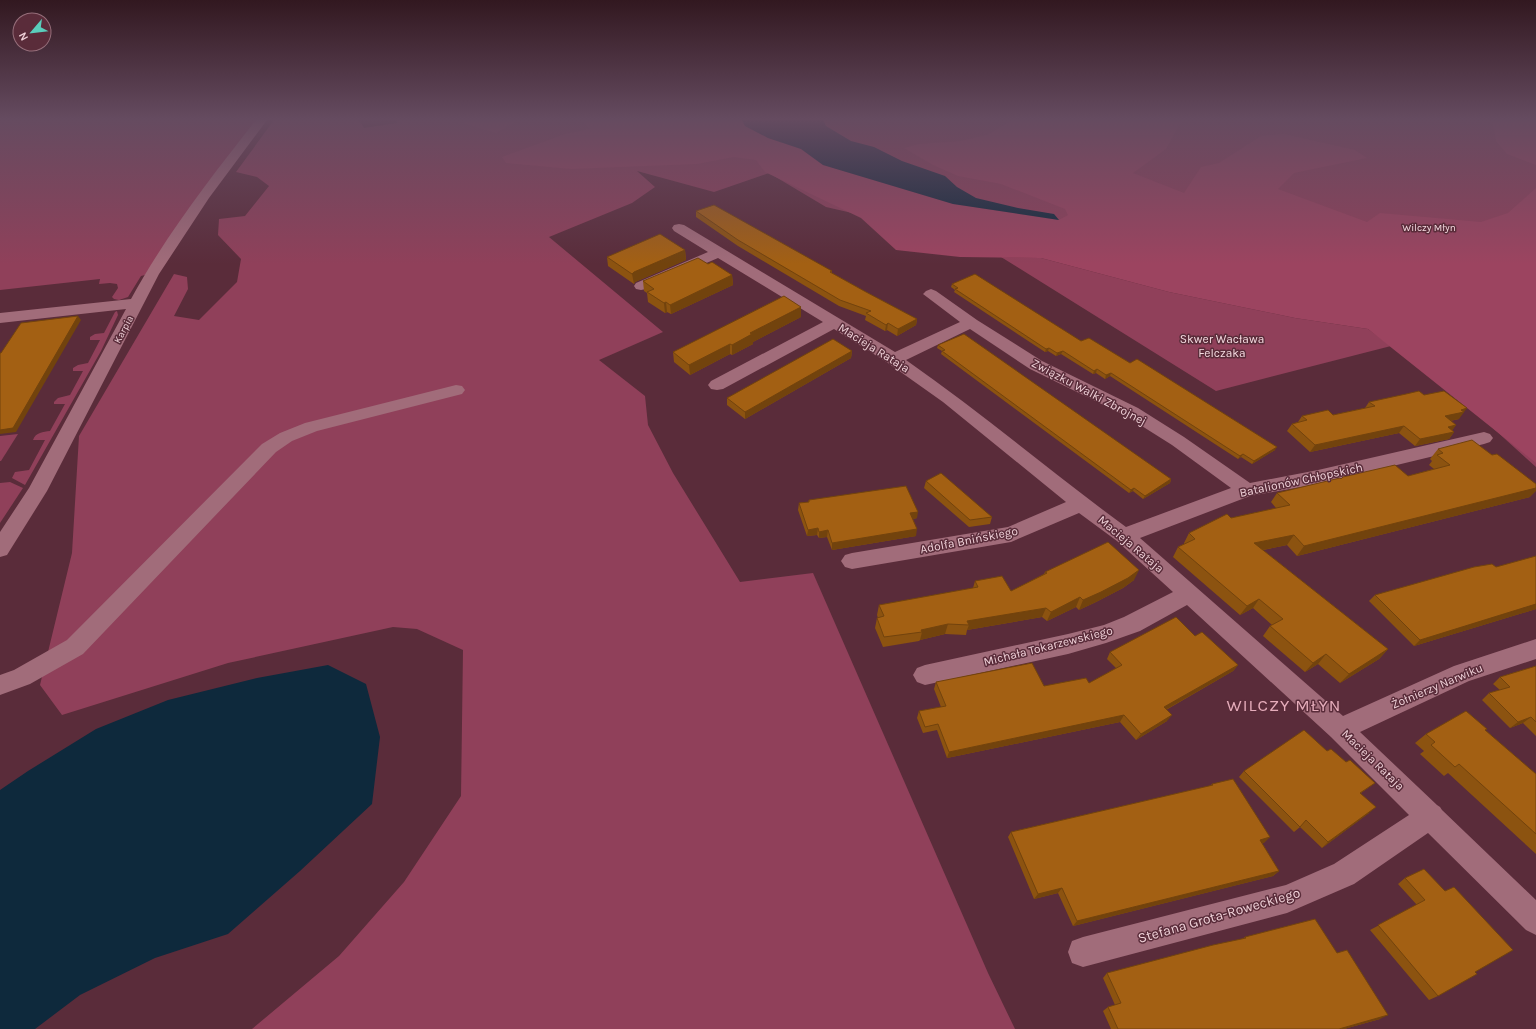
<svg xmlns="http://www.w3.org/2000/svg" width="1536" height="1029" viewBox="0 0 1536 1029" font-family="Karla,sans-serif">
	<rect width="100%" height="100%" fill="#5a2c3a"/>
	<g fill="#90405a">
		<polygon points="0,120 257,120 145,275 141,276 128,297 119,300 114,299 112,297 118,288 117,284 110,283 99,284 100,279 0,290"/>
		<polygon points="274,120 359,120 364,128 397,123 397,120 1536,120 1536,467 1344,293 1245,303 826,207 769,173 714,192 637,171 655,187 632,203 549,237 663,332 599,360 645,396 648,425 673,473 740,582 813,573 988,973 1015,1029 252,1029 339,956 404,882 461,796 463,650 417,629 393,627 228,663 62,715 40,685 72,553 79,436 174,274 187,277 188,289 174,316 199,320 237,282 241,259 218,235 219,219 245,216 269,186 257,177 236,172"/>
		<polygon points="1001,257 1041,258 1169,292 1295,318 1368,329 1391,346 1216,391"/>
		<path d="M 117,311 L 118,315 L 101,351 L 25,485 L 12,478 L 15,472 L 29,470 L 45,440 L 33,440 C 36,432 43,432 50,431 L 65,404 L 54,404 L 54,402 L 58,398 L 70,395 L 83,371 L 73,371 L 73,368 L 78,365 L 88,363 L 100,340 L 90,340 L 90,337 L 95,334 L 104,333 L 115,312 Z"/>
		<polygon points="18,434 1,461 0,461 0,436"/>
		<polygon points="10,482 23,488 0,523 0,483"/>
	</g>
	<g fill="#9c4460">
		<polygon points="463,120 518,120 496,133 465,124"/>
		<polygon points="583,120 742,120 745,126 768,138 801,149 823,165 953,204 1059,220 1068,215 1065,209 1001,184 958,176 933,165 904,148 919,144 961,141 987,135 1013,120 1182,120 1166,149 1133,173 1184,193 1201,167 1219,163 1261,136 1284,134 1355,150 1367,158 1294,173 1278,189 1367,222 1380,213 1481,222 1508,213 1536,188 1536,463 1368,329 1295,318 1169,292 1041,258 960,257 896,250 861,218 765,172 756,160 734,157 697,164 571,169 506,163 502,157 565,134 590,129"/>
		<polygon points="1495,120 1536,120 1536,165 1507,154 1496,141 1493,123"/>
	</g>
	<g fill="#0e293c">
		<polygon points="742,120 823,120 826,126 851,141 874,147 902,161 945,176 957,187 976,198 1018,208 1054,214 1059,220 953,204 823,165 801,149 768,138 745,126"/>
		<polygon points="328,665 366,684 380,737 372,804 300,871 228,934 155,958 80,995 35,1029 0,1029 0,790 28,771 96,729 168,700 257,678"/>
	</g>
	<g fill="none" stroke-linecap="round" stroke-linejoin="round">
		<g fill="#a16c7a" fill-rule="evenodd">
			<path d="M 256,120 L 267,120 L 209,198 L 159,274 L 47,491 L 7,555 L 0,557 L 0,532 L 29,488 L 126,309 L 0,323 L 0,313 L 131,299 C 166,235 211,177 256,120 Z"/>
			<path d="M 679,224 L 684,225 L 895,352 L 960,322 L 923,294 L 926,291 L 931,289 L 936,291 L 977,320 L 1042,361 L 1138,408 L 1184,437 L 1250,483 L 1318,470 L 1484,432 L 1490,434 L 1493,438 L 1490,442 L 1484,444 L 1318,484 L 1250,496 L 1140,538 L 1343,716 L 1454,666 L 1536,639 L 1536,659 L 1469,681 L 1360,732 L 1437,805 L 1440,807 L 1442,810 L 1536,900 L 1536,935 L 1526,930 L 1428,833 L 1354,884 L 1287,913 L 1083,967 L 1072,963 L 1068,952 L 1072,941 L 1083,937 L 1286,885 L 1334,864 L 1409,815 L 1331,737 L 1187,605 L 1140,631 L 1106,643 L 1068,654 L 925,685 L 917,682 L 913,675 L 917,668 L 925,665 L 1068,634 L 1104,625 L 1124,617 L 1173,592 L 1117,541 L 1079,513 L 1011,542 L 852,569 L 845,567 L 841,561 L 845,555 L 852,553 L 1008,527 L 1066,502 L 943,402 L 888,363 L 834,329 L 723,389 L 717,390 L 711,389 L 708,385 L 711,381 L 823,322 L 718,258 L 646,289 L 641,290 L 636,289 L 634,286 L 636,283 L 708,252 L 674,231 L 672,228 L 674,225 ZM 970,329 L 1030,369 L 1126,416 L 1172,445 L 1231,488 L 1126,527 C 1052,473 982,413 906,360 Z"/>
			<polygon points="456,385 462,386 465,390 462,394 317,431 292,441 276,452 83,654 30,684 0,695 0,675 14,670 67,640 262,444 280,433 305,423"/>
		</g>
	</g>
	<g fill="#8c5310">
		<polygon points="696,211 832,271 832,273 866,292 917,319 916,325 897,336 887,330 885,331 865,320 866,316 839,306 738,246 696,217"/>
		<polygon points="685,250 686,260 635,282 634,284 608,266 607,257"/>
		<polygon points="708,264 732,275 733,285 671,314 667,312 665,313 648,302 647,293 644,291 643,281"/>
		<polygon points="952,284 1081,341 1275,450 1252,464 1241,457 1238,459 1110,376 1105,379 1096,373 1093,374 1061,354 1056,356 1048,351 1045,352 954,292 955,290 951,287"/>
		<polygon points="801,317 753,342 753,344 732,355 730,354 690,375 674,362 673,352"/>
		<polygon points="938,345 1171,479 1170,483 1143,499 1133,491 1129,493 941,354 942,351 937,348"/>
		<polygon points="852,351 851,358 745,419 727,405 727,398"/>
		<polygon points="1424,395 1459,419 1450,421 1456,425 1452,430 1454,432 1449,439 1415,446 1399,433 1310,452 1287,431 1292,424 1298,422 1302,416 1333,415 1365,408 1369,402"/>
		<polygon points="1438,449 1530,497 1297,556 1287,545 1263,550 1388,649 1379,659 1340,683 1318,664 1305,672 1263,636 1270,626 1272,625 1253,608 1240,615 1173,557 1178,547 1184,544 1184,543 1189,533 1231,518 1276,508 1271,502 1277,493 1341,479 1408,476 1434,469 1429,465 1432,461 1430,459"/>
		<polygon points="926,481 992,517 990,524 969,527 924,488"/>
		<polygon points="809,500 917,518 913,519 916,536 832,550 827,537 819,538 817,535 807,536 798,510 799,503 808,502"/>
		<polygon points="1045,572 1134,580 1123,588 1096,602 1079,610 1076,607 1047,621 1042,617 967,630 966,635 945,634 920,640 919,641 883,647 875,628 877,618 878,618 877,615 879,605 973,588 975,581 1011,591 1044,574"/>
		<polygon points="1375,595 1536,609 1414,646 1369,601"/>
		<polygon points="1195,636 1238,665 1233,671 1166,710 1167,721 1136,740 1120,722 947,758 937,730 923,733 917,718 919,711 941,707 934,689 936,682 1044,686 1089,683 1116,668 1107,659 1110,652"/>
		<polygon points="1536,666 1536,736 1523,723 1510,728 1482,700 1489,693 1500,690 1493,684 1500,677"/>
		<polygon points="1485,730 1536,774 1536,854 1448,773 1444,776 1420,754 1424,751 1415,743 1426,734"/>
		<polygon points="1244,771 1368,788 1361,793 1369,813 1322,848 1300,827 1294,832 1239,777"/>
		<polygon points="1212,784 1264,843 1262,843 1279,871 1273,876 1073,926 1058,893 1034,899 1008,837 1011,832 1210,786"/>
		<polygon points="1424,869 1475,972 1438,996 1429,1000 1370,930 1417,905 1398,884 1405,878"/>
		<polygon points="1245,937 1337,953 1380,1019 1344,1029 1111,1029 1103,1011 1108,1007 1115,1005 1103,978 1107,973 1242,939"/>
	</g>
	<g fill="#72430d">
		<polygon points="685,250 686,260 635,282 634,284 632,274 634,272"/>
		<polygon points="732,275 733,285 671,314 670,305"/>
		<polygon points="666,302 667,312 665,313 664,303"/>
		<polygon points="801,307 801,317 753,342 753,344 732,355 732,345 750,333"/>
		<polygon points="78,316 81,320 16,432 0,434 0,430"/>
		<polygon points="917,319 916,325 897,336 898,329"/>
		<polygon points="888,323 887,330 885,331 886,325"/>
		<polygon points="730,344 730,354 690,375 689,365"/>
		<polygon points="1049,348 1048,351 1045,352 1046,349"/>
		<polygon points="852,351 851,358 745,419 745,412"/>
		<polygon points="1063,351 1061,354 1056,356 1057,353"/>
		<polygon points="1097,369 1096,373 1093,374 1094,371"/>
		<polygon points="1111,373 1110,376 1105,379 1106,375"/>
		<polygon points="1467,408 1459,419 1439,423 1445,416 1461,410"/>
		<polygon points="1456,425 1451,432 1448,427"/>
		<polygon points="1404,426 1399,433 1310,452 1315,445"/>
		<polygon points="1454,432 1449,439 1415,446 1420,439"/>
		<polygon points="1277,447 1275,450 1252,464 1254,461"/>
		<polygon points="1243,454 1241,457 1238,459 1240,456"/>
		<polygon points="1171,479 1170,483 1143,499 1145,496"/>
		<polygon points="1134,488 1133,491 1129,493 1131,490"/>
		<polygon points="1536,488 1536,491 1530,497 1297,556 1304,546"/>
		<polygon points="918,512 917,518 909,520 910,513"/>
		<polygon points="818,528 817,535 807,536 808,530"/>
		<polygon points="917,529 916,536 832,550 832,543"/>
		<polygon points="828,530 827,537 819,538 819,532"/>
		<polygon points="1294,535 1287,545 1248,553 1254,543"/>
		<polygon points="1139,570 1134,580 1123,588 1096,602 1079,610 1083,600"/>
		<polygon points="1080,597 1076,607 1047,621 1051,612"/>
		<polygon points="1259,599 1253,608 1240,615 1247,606"/>
		<polygon points="1536,604 1536,609 1414,646 1420,640"/>
		<polygon points="1046,608 1042,617 967,630 969,625 967,621"/>
		<polygon points="948,624 945,634 920,640 922,632 921,630"/>
		<polygon points="1388,649 1379,659 1340,683 1349,674"/>
		<polygon points="1326,654 1318,664 1305,672 1313,663"/>
		<polygon points="1238,665 1233,671 1160,713 1164,707"/>
		<polygon points="1124,715 1120,722 947,758 949,752"/>
		<polygon points="1172,715 1167,721 1136,740 1141,734"/>
		<polygon points="1531,717 1523,723 1510,728 1518,722"/>
		<polygon points="1376,807 1369,813 1322,848 1328,842"/>
		<polygon points="1270,837 1264,843 1254,845 1260,840"/>
		<polygon points="1279,871 1273,876 1073,926 1077,921"/>
		<polygon points="1062,888 1058,893 1034,899 1038,894"/>
		<polygon points="1388,1015 1380,1019 1344,1029 1339,1029"/>
	</g>
	<g fill="#a36013" stroke="#72430d">
		<polygon points="714,205 832,271 830,272 866,292 917,319 898,329 888,323 886,325 866,313 871,311 840,300 738,240 696,211"/>
		<polygon points="660,234 685,250 634,272 632,274 607,257"/>
		<polygon points="698,258 708,264 712,262 732,275 670,305 666,302 664,303 647,292 654,289 643,281"/>
		<polygon points="975,274 1081,341 1089,338 1130,363 1137,359 1277,447 1254,461 1243,454 1240,456 1111,373 1106,375 1097,369 1094,371 1063,351 1057,353 1049,348 1046,349 955,289 958,288 952,284"/>
		<polygon points="784,296 801,307 750,333 752,334 732,345 730,344 689,365 673,352"/>
		<polygon points="78,316 13,428 0,430 0,353 1,353 21,323"/>
		<polygon points="964,334 1171,479 1145,496 1134,488 1131,490 942,351 945,350 938,345"/>
		<polygon points="833,339 852,351 745,412 727,398"/>
		<polygon points="1419,391 1424,395 1444,391 1467,408 1461,410 1464,412 1445,416 1456,425 1448,427 1454,432 1420,439 1404,426 1315,445 1292,424 1307,420 1302,416 1328,410 1333,415 1375,406 1369,402 1406,394"/>
		<polygon points="1472,440 1492,455 1497,454 1536,484 1536,488 1304,546 1294,535 1254,543 1388,649 1349,674 1326,654 1313,663 1270,626 1283,619 1259,599 1247,606 1178,547 1195,539 1189,533 1227,514 1231,518 1290,505 1277,493 1340,478 1341,479 1343,477 1395,465 1408,476 1450,465 1437,455 1443,453 1438,449"/>
		<polygon points="941,473 992,517 970,520 926,481"/>
		<polygon points="906,486 918,512 910,513 917,529 832,543 828,530 819,532 818,528 808,530 799,503 809,502 809,500"/>
		<polygon points="1108,542 1139,570 1128,578 1101,592 1083,600 1080,597 1051,612 1046,608 967,621 969,625 948,624 921,630 922,632 884,637 877,618 884,616 879,605 978,587 975,581 1002,576 1011,591 1047,573 1045,572"/>
		<polygon points="1536,556 1536,604 1420,640 1375,595 1474,567 1492,564 1496,567"/>
		<polygon points="1176,617 1195,636 1202,632 1238,665 1164,707 1172,715 1141,734 1124,715 949,752 938,724 925,727 919,711 946,706 936,682 1032,663 1044,686 1086,678 1089,683 1122,665 1110,652"/>
		<polygon points="1536,666 1536,722 1531,717 1518,722 1489,693 1510,687 1500,677"/>
		<polygon points="1466,711 1487,729 1485,730 1536,774 1536,834 1459,764 1455,767 1431,745 1435,742 1426,734"/>
		<polygon points="1304,730 1327,751 1331,749 1346,762 1350,760 1375,783 1360,793 1376,807 1328,842 1306,820 1300,827 1244,771"/>
		<polygon points="1233,779 1270,837 1260,840 1279,871 1077,921 1062,888 1038,894 1011,832 1213,785 1212,784"/>
		<polygon points="1424,869 1445,891 1454,887 1513,950 1475,972 1477,974 1438,996 1378,925 1425,900 1405,878"/>
		<polygon points="1315,919 1337,953 1347,950 1388,1015 1339,1029 1118,1029 1108,1007 1121,1003 1107,973 1213,945 1246,938 1245,937"/>
	</g>
	<linearGradient id="sky" x2="0" y2="1"><stop stop-color="#321820"/><stop offset="0.45" stop-color="#654b60"/><stop offset="1" stop-color="#654b60" stop-opacity="0"/></linearGradient>
	<rect width="1536" height="264" fill="url(#sky)"/>
	<g text-anchor="middle" stroke-width="3" stroke-linejoin="round" paint-order="stroke">
		<g font-size="10" fill="#f5dbe1" stroke="#5a2c3a">
			<text x="1429" y="231">Wilczy Młyn</text>
		</g>
		<g font-size="10" fill="#f0d2d9" stroke="#5a2c3a">
			<text transform="translate(123 329) rotate(-62)" y="4">Karpia</text>
		</g>
		<g font-size="12" fill="#f5dbe1" stroke="#5a2c3a">
			<text x="1222" y="343">Skwer Wacława<tspan x="1222" dy="14">Felczaka</tspan></text>
		</g>
		<g font-size="12" fill="#f0d2d9" stroke="#5a2c3a">
			<text transform="translate(874 348) rotate(32)" y="4">Macieja Rataja</text>
			<text transform="translate(1089 392) rotate(28)" y="4">Związku Walki Zbrojnej</text>
			<text transform="translate(1301 480) rotate(-12)" y="4">Batalionów Chłopskich</text>
			<text transform="translate(969 540) rotate(-11)" y="4">Adolfa Bnińskiego</text>
			<text transform="translate(1131 544) rotate(40)" y="4">Macieja Rataja</text>
			<text transform="translate(1048 646) rotate(-14)" y="4">Michała Tokarzewskiego</text>
			<text transform="translate(1437 686) rotate(-23)" y="4">Żołnierzy Narwiku</text>
			<text transform="translate(1373 760) rotate(44)" y="4">Macieja Rataja</text>
		</g>
		<g font-size="14" fill="#f0d2d9" stroke="#5a2c3a">
			<text transform="translate(1219 915) rotate(-16)" y="5">Stefana Grota-Roweckiego</text>
		</g>
		<g font-size="17" letter-spacing="1" fill="#e6adbb" stroke="#5a2c3a">
			<text x="1284" y="711">WILCZY MŁYN</text>
		</g>
	</g>
	<g transform="translate(32 32) rotate(242)"><circle r="19" fill="#5a2c3a" stroke="#966e7a"/>
	<path d="M0-3L7 15L0 10L-7 15Z" fill="#5acebc"/>
	<text y="-6" font-size="11" font-weight="bold" text-anchor="middle" fill="#f0d2d9">N</text>
	</g>
</svg>
